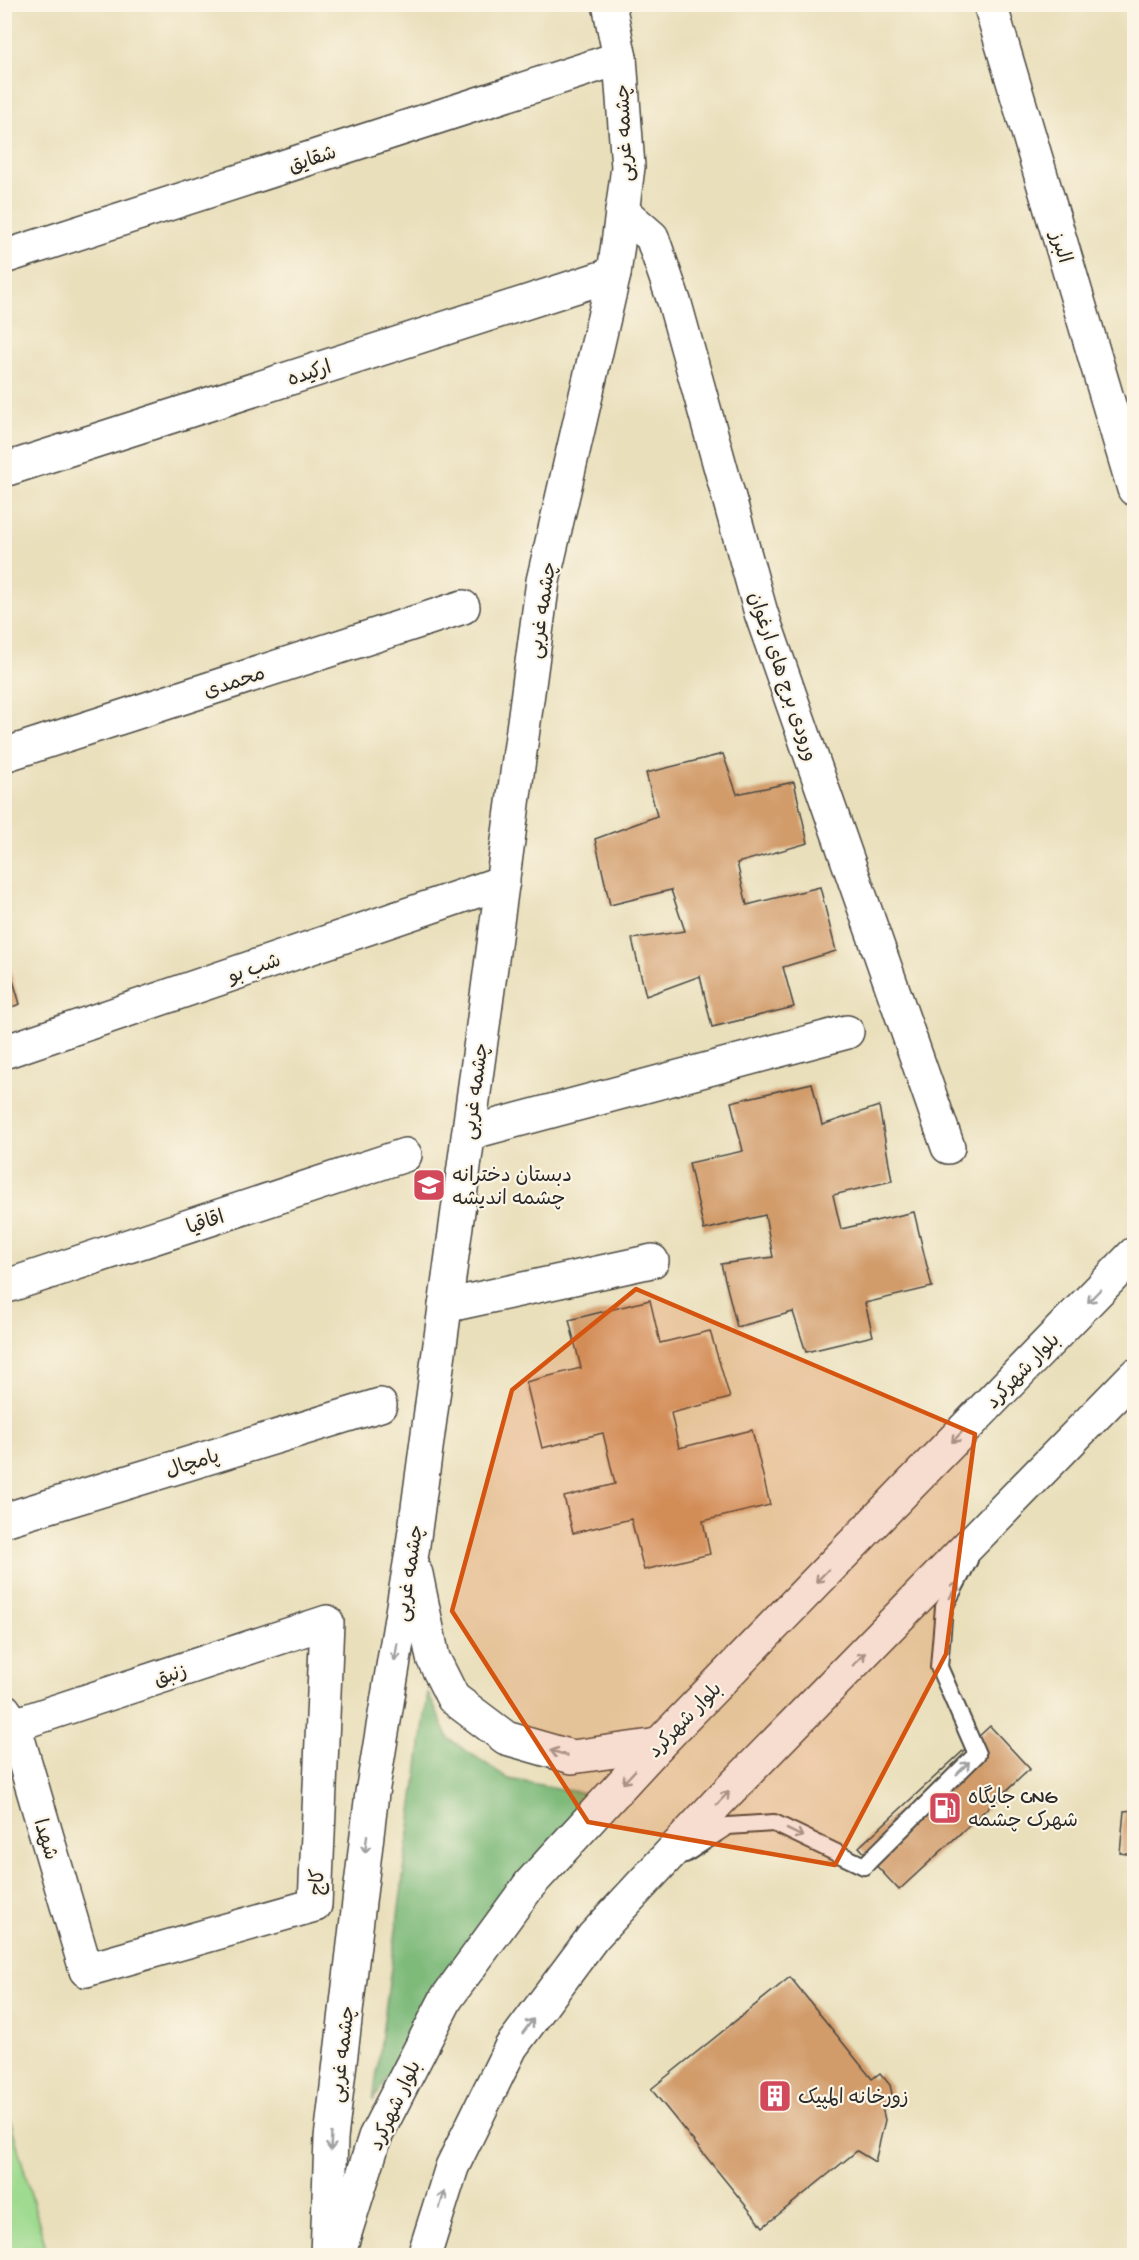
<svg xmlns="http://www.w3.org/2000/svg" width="1139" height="2260" viewBox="0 0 1139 2260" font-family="'Gochi Hand','Playpen Sans Arabic',sans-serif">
	<rect width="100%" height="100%" fill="#fcf5e5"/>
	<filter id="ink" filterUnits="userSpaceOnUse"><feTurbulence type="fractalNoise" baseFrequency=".0167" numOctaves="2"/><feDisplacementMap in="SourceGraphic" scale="12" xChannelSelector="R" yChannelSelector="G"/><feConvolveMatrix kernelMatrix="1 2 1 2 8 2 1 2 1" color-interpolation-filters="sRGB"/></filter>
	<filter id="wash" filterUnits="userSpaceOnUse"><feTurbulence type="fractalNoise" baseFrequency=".008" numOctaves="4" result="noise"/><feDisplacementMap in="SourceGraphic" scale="24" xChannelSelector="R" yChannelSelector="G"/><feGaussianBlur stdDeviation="1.35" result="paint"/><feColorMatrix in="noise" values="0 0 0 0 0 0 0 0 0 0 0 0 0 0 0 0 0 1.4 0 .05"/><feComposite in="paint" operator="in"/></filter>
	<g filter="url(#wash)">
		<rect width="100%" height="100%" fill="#e9dfbb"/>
		<polygon fill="#9eda8f" stroke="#64825d" stroke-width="1.5" points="4,2102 5,2102 48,2255 5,2255"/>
		<polygon fill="#7eba7a" stroke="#547252" stroke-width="1.5" points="428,1693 449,1739 509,1779 584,1793 598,1792 470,1937 373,2101"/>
		<g id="blocks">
			<g fill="#d19b6a">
				<polygon points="723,754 737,794 794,782 808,843 737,863 747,905 820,887 836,951 783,967 794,1007 712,1027 700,976 646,996 632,939 685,931 671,890 610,905 595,839 657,816 646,773"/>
				<polygon points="5,953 20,1004 4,1010 4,954"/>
				<polygon points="812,1083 822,1125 879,1106 892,1181 833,1195 841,1229 914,1212 932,1287 865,1303 873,1336 806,1352 793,1312 737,1327 721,1264 773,1257 765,1215 704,1230 689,1163 743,1151 731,1102"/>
				<polygon points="650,1300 660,1343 710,1331 730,1398 671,1413 679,1448 752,1430 770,1505 703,1521 710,1554 644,1570 631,1519 573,1533 564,1497 615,1484 603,1433 542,1448 526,1382 581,1368 569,1320"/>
				<polygon points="990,1726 1030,1769 899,1890 859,1847"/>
				<polygon points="1134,1810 1134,1855 1120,1853 1124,1811"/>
				<polygon points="790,1977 872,2079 880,2073 890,2085 894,2103 882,2107 885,2120 875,2162 857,2151 763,2227 651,2089"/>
			</g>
		</g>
	</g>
	<g filter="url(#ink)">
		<use href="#blocks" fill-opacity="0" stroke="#484641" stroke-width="1.5"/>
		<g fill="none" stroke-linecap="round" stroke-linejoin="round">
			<g stroke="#484641" stroke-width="20">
				<polyline id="service" points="685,1854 728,1826 774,1823 864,1866 977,1754 939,1667 944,1607 969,1560"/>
			</g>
			<g stroke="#484641" stroke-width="36">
				<g id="minor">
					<polyline points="990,4 1134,489"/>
					<polyline points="622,211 652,237 675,304 761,613 948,1147"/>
					<polyline points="4,257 620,58"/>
					<polyline points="4,470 614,274"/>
					<polyline points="4,755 463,607"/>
					<polyline points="4,1052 503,882"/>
					<polyline points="469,1133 847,1032"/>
					<polyline points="4,1287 405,1155"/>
					<polyline points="445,1306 652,1261"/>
					<polyline points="4,1520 380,1405"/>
					<polyline points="14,1725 327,1622 315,1905 86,1970"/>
				</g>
			</g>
			<g stroke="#484641" stroke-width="36">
				<g id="tertiary">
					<polyline points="416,1574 433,1658 453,1698 506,1738 572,1757 658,1745"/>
					<polyline points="4,1710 14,1725 86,1970"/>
					<polyline points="338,2255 375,2137 446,1999 530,1884 658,1745 1134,1254"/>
					<polyline points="327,2256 331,2138 372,1793 412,1552 543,581 614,274 628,167 620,58 609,4"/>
					<polyline points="424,2256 452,2167 511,2047 593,1937 718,1802 1134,1376"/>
				</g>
			</g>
			<use href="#service" stroke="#fff" stroke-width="16"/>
			<use href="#minor" stroke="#fff" stroke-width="33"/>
			<use href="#tertiary" stroke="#fff" stroke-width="33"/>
		</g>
		<defs><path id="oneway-shaft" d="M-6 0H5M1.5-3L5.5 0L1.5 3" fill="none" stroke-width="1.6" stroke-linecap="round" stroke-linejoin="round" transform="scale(1.5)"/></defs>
		<g stroke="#a0a0a0">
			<use href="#oneway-shaft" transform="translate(1094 1296) rotate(134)"/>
			<use href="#oneway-shaft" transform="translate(958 1436) rotate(134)"/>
			<use href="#oneway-shaft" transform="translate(822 1576) rotate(134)"/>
			<use href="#oneway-shaft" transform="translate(954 1590) rotate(-62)"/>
			<use href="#oneway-shaft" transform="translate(396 1652) rotate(99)"/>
			<use href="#oneway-shaft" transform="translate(859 1659) rotate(-46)"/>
			<use href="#oneway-shaft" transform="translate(559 1753) rotate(-164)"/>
			<use href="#oneway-shaft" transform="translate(963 1768) rotate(-45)"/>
			<use href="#oneway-shaft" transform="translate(629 1777) rotate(133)"/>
			<use href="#oneway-shaft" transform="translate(723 1798) rotate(-46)"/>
			<use href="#oneway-shaft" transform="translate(795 1833) rotate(26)"/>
			<use href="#oneway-shaft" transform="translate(366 1844) rotate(97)"/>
			<use href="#oneway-shaft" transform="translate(528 2026) rotate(-53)"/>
			<use href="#oneway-shaft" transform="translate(331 2142) rotate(93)"/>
			<use href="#oneway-shaft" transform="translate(442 2200) rotate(-73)"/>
		</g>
	</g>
	<path fill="#d5540f" fill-opacity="0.2" stroke="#d5540f" stroke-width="4.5" stroke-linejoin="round" d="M 636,1289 L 975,1434 L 946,1654 L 835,1865 L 588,1822 L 452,1611 L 512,1390 Z"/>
	<defs>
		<g id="school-square" transform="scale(1.725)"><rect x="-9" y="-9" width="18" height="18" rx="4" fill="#d1495b" stroke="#fcf5e5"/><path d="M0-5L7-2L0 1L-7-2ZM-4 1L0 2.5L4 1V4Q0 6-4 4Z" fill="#fff"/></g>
		<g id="fuel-square" transform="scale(1.725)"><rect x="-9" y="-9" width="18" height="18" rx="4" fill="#d1495b" stroke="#fcf5e5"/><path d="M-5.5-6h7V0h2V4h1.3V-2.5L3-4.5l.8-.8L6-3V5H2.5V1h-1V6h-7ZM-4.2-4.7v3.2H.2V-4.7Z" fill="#fff"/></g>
		<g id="building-square" transform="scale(1.725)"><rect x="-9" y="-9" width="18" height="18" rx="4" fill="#d1495b" stroke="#fcf5e5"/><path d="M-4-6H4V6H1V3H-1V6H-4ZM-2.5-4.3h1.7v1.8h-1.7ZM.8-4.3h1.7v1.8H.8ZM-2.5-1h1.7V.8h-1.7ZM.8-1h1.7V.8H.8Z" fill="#fff"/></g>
	</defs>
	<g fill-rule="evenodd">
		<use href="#school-square" x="429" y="1185"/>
		<use href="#fuel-square" x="945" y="1808"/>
		<use href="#building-square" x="775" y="2096"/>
	</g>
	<g text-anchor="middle" stroke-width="4.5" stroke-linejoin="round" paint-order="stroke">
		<g font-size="20" fill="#2b2b2b" stroke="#fcf5e5">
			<text transform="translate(623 133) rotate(-92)" y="7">چشمه غربی</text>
			<text transform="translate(312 158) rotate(-18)" y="7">شقایق</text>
			<text transform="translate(1062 247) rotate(73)" y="7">البرز</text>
			<text transform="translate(309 372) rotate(-18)" y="7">ارکیده</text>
			<text transform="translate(541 610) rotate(-81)" y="7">چشمه غربی</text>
			<text transform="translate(784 676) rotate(71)" y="7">ورودی برج های ارغوان</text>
			<text transform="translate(234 681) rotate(-18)" y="7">محمدی</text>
			<text transform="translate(254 967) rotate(-19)" y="7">شب بو</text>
			<text transform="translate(474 1091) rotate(-82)" y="7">چشمه غربی</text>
			<text transform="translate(205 1221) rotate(-18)" y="7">اقاقیا</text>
			<text transform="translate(1022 1370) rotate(-46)" y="7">بلوار شهرکرد</text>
			<text transform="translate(192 1462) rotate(-17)" y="7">پامچال</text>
			<text transform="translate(408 1573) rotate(-81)" y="7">چشمه غربی</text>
			<text transform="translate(170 1674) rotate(-18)" y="7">زنبق</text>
			<text transform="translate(684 1719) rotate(-46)" y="7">بلوار شهرکرد</text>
			<text transform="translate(47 1839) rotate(73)" y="7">شهدا</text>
			<text transform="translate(316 1882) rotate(-87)" y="7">کاج</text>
			<text transform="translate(341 2054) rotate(-83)" y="7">چشمه غربی</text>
			<text transform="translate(394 2105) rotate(-65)" y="7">بلوار شهرکرد</text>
		</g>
		<g font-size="20" fill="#2b2b2b" stroke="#fcf5e5" text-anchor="start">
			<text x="452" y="1181">دبستان دخترانه<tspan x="452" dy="23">چشمه اندیشه</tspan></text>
			<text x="968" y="1803">جایگاه CNG<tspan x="968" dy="23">شهرک چشمه</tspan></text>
			<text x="798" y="2103">زورخانه المپیک</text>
		</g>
	</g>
	<rect width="1139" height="2260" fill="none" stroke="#fcf5e5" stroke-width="24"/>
</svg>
